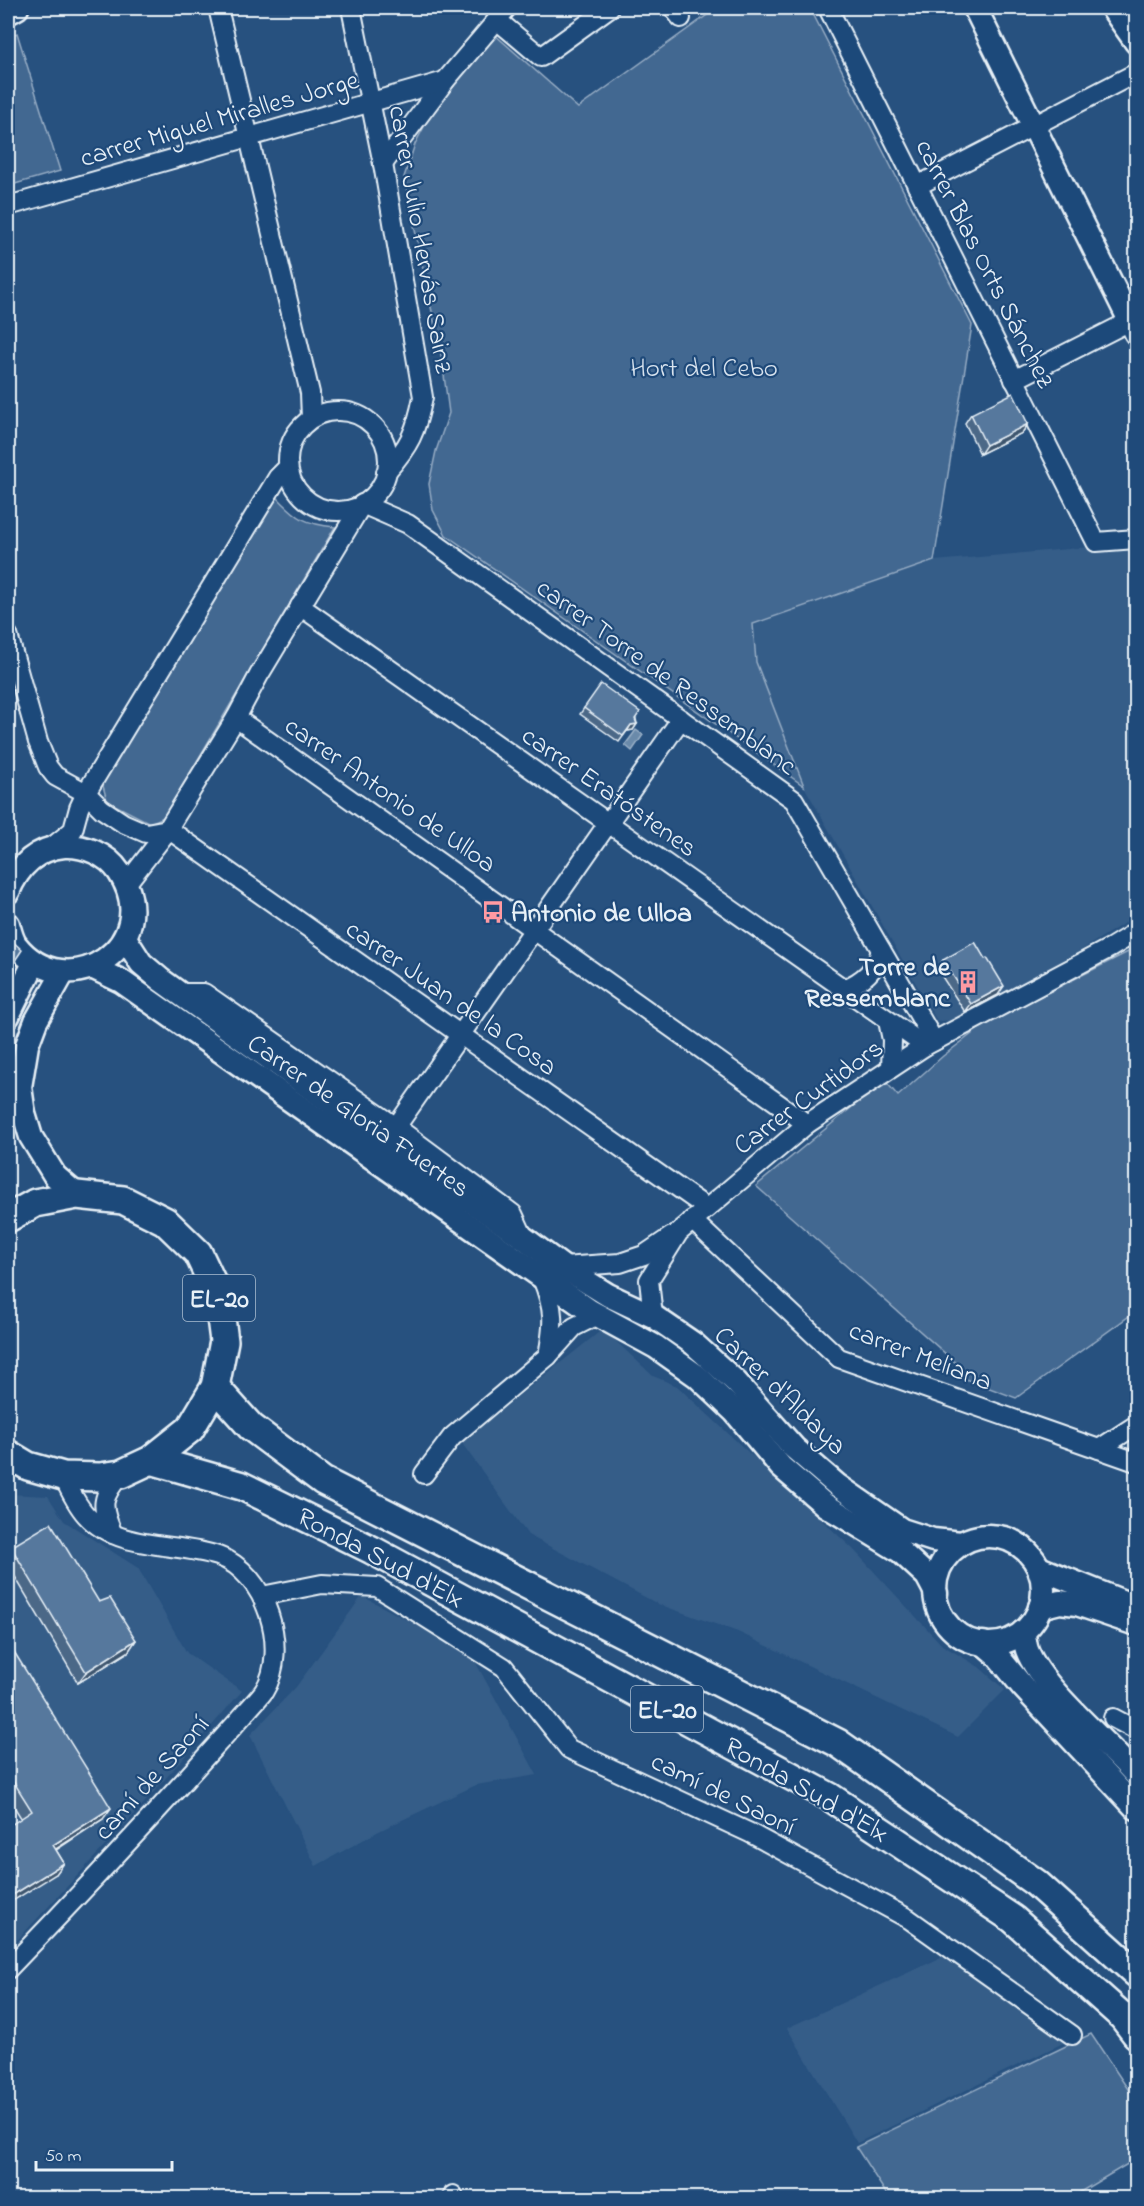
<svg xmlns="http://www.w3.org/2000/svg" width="1144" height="2206" viewBox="0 0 1144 2206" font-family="'Indie Flower',sans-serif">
	<rect width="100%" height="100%" fill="#27517f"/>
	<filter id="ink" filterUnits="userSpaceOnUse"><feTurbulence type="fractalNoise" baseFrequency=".0167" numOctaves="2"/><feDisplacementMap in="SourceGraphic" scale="12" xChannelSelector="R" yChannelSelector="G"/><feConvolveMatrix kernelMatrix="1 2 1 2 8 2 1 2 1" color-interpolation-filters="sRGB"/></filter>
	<g filter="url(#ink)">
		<g fill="#355d88">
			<polygon points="1136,543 1136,916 968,1020 937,1021 804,786 756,662 753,624 934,561"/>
			<polygon points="603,1329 653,1376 677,1386 760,1463 853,1549 942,1645 979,1667 1005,1690 958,1737 738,1632 658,1604 528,1535 461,1442"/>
			<polygon points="8,1494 48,1496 64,1521 138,1568 187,1653 242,1691 131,1818 8,1950"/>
			<polygon points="362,1596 471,1654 537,1775 476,1785 379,1831 316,1866 250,1735 296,1687"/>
			<polygon points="949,1954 1065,2042 857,2143 787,2028"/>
		</g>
		<g fill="#436891" stroke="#96acc4" stroke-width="1.5">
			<polygon points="717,8 810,8 972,325 934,561 753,624 756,662 804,786 446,535 433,510 429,484 436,451 449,413 442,360 404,177 415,144 435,106 494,34 578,108"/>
			<polygon points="17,33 60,171 8,186 8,38"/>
			<path d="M 277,497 C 298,519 305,524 335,527 L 164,817 L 150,823 L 107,801 L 102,782 Z"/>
			<polygon points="1136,948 1136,1311 1016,1398 960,1377 957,1364 756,1186 874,1089 886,1082 898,1096 943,1056 985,1024"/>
			<polygon points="1091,2034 1136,2101 1136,2159 1070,2198 889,2198 856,2147"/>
		</g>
		<polygon fill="#6b8aaa" stroke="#9db3c9" stroke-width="1.5" points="636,730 643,735 632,751 625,745"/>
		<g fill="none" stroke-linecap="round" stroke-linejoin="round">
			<g stroke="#e8f1f8" stroke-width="22">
				<g id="minor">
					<polyline points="218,8 310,393 311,418"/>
					<path d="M 351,8 L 383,164 L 423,397 C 416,432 410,445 386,472"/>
					<polyline points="673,8 681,18"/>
					<polyline points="828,8 1096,542 1136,539"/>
					<polyline points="497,20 541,57 609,8"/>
					<polyline points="383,164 445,81 507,8"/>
					<polyline points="917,186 1136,73"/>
					<polyline points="8,206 445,81"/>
					<polyline points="1014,380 1136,318"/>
					<circle cx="338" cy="461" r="50"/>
					<polyline points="362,504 408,524 794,800 934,1041"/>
					<polyline points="300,606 925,1046"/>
					<polyline points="8,635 38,742 48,767 55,776 86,793 102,809 123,823 146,833 168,829"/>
					<polyline points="236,718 807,1124"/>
					<polyline points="168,829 707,1208"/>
					<polyline points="52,847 73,830 79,808 86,793 278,477 288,467"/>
					<polyline points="127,883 162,838 236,718 259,675 361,506"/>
					<path d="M 844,989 C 863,981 876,970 881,950"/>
					<polyline points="180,993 204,993 396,1127 513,1214 524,1238"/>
					<polyline points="888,1021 892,1040 891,1068"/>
					<polyline points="396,1127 681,719"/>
					<polyline points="692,1220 839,1358 1136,1462"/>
					<polyline points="563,1267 620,1263 644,1255 672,1236"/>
					<path d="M 542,1278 C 555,1310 554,1323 548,1356"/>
					<polyline points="653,1316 649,1280 679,1232 807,1124 925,1046 1110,948 1136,932"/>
					<polyline points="1099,1449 1136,1425"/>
					<polyline points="424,1474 452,1437 548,1356 574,1327 598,1315"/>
					<path d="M 113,1534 C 100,1506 101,1497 121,1474"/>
					<polyline points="262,1596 322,1584 377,1587 504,1667 569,1749 750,1833 909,1919 1072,2035"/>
					<polyline points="1113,1718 1136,1730"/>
					<path d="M 8,1969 C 68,1907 127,1844 185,1780 C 205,1757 226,1735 246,1712 C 252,1705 259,1698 264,1691 C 290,1649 266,1572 218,1556 C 176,1542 118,1551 86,1515 C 76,1504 69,1489 63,1476"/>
					<polyline points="453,2195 454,2198"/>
				</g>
			</g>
			<g stroke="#e8f1f8" stroke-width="27">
				<g id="major">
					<polyline points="975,8 1136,333"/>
					<polyline points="1112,8 1136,42"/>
					<polyline points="8,13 17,8"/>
					<path d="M 8,892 C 18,867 35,849 64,846 C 84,845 107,854 119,872 C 166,943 68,1010 16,945 C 12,940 10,931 8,924"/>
					<polyline points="125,938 141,963 161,980 388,1144 524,1238 563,1267 608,1295 653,1316 694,1344 736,1382 794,1448 837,1485 902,1530 933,1540 961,1543"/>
					<polyline points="94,968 121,981 590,1311 656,1347 697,1376 735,1412 781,1467 825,1505 900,1551 927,1576 936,1593"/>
					<polyline points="63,973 36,1021 27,1045 20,1087 24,1114 31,1137 55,1176 77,1195"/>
					<polyline points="8,1016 34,963"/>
					<circle cx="989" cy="1590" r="54"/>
					<polyline points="1039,1568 1136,1607"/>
					<polyline points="1040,1607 1060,1602 1077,1604 1136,1624"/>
					<path d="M 1023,1632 C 1025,1638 1025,1644 1027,1650 C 1042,1689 1107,1742 1136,1775"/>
					<polyline points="983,1643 997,1655 1023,1687 1136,1808"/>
				</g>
			</g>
			<g stroke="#e8f1f8" stroke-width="32">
				<g id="highway">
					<polyline points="8,1218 35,1203 77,1195 123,1200 165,1221 198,1253 218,1295 224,1341 215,1387 190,1429 151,1460 121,1474 100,1477 63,1476 28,1466 8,1454"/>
					<polyline points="215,1387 251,1427 323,1481 838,1743 1036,1883 1136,1973"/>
					<polyline points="151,1460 242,1486 372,1550 830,1797 1013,1919 1123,2017 1136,2034"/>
				</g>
			</g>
			<use href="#minor" stroke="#1f4a7a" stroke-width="18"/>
			<use href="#major" stroke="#1f4a7a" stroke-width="22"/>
			<use href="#highway" stroke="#1f4a7a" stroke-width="27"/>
		</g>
		<g fill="#4b6787" stroke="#e8f1f8" stroke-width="1.5">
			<polygon points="971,414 1028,424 1022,433 980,454 965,423"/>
			<polygon points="584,708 636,719 637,724 633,730 627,731 619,742 580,714"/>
			<polygon points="943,960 998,995 965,1012 937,969"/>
			<polygon points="11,1547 99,1602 136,1640 128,1652 78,1683 8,1565 8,1552"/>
			<polygon points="8,1642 103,1819 56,1850 64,1863 56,1874 8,1797"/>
		</g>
		<g fill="#3d546e" stroke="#e8f1f8" stroke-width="1.5">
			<polygon points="1028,424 1022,433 980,454 986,445"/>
			<polygon points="637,724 633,730 627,731 631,725"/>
			<polygon points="1004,986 998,995 965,1012 971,1004"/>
			<polygon points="136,1640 128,1652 78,1683 86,1672"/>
			<polygon points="111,1808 103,1819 45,1856 53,1845"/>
			<polygon points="64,1863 56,1874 8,1904 8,1898"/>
		</g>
		<g fill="#57789d" stroke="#e8f1f8" stroke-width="1.5">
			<polygon points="1013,393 1028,424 986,445 971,414"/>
			<polygon points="601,684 640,712 635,719 637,724 631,725 623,736 584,708"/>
			<polygon points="8,937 22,950 8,971"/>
			<polygon points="975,942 985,959 987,958 1004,986 971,1004 943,960"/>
			<polygon points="51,1523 99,1602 110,1598 136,1640 86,1672 11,1547"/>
			<polygon points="8,1642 111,1808 53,1845 64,1863 8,1898 8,1827 32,1811 8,1773"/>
		</g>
	</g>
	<defs>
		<g id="bus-bare" transform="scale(1.8)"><path d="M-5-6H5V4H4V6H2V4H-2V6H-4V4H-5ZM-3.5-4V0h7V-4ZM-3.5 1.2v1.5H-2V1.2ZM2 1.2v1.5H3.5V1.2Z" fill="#ff9aa2" stroke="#1f4a7a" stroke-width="2.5" paint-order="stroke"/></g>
		<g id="building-bare" transform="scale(1.8)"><path d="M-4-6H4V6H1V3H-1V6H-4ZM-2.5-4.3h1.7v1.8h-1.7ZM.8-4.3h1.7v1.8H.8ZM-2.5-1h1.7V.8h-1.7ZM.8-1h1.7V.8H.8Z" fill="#ff9aa2" stroke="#1f4a7a" stroke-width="2.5" paint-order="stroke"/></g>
	</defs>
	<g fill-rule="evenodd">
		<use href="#bus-bare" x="493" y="912"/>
		<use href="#building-bare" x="968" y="982"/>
	</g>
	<g text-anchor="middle" stroke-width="4.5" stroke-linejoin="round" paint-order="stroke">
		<g fill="#1f4a7a" stroke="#acbfd2" stroke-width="1.5">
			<rect x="183" y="1275" width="72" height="46" rx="4.5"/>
			<rect x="631" y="1686" width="72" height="46" rx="4.5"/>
		</g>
		<g font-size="26" font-weight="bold" fill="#e8f1f8">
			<text x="219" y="1307">EL-20</text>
			<text x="667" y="1718">EL-20</text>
		</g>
		<g font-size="27" fill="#e8f1f8" stroke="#1f4a7a">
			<text transform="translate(219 118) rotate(-16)" y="9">carrer Miguel Miralles Jorge</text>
			<text transform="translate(422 239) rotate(80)" y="9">carrer Julio Hervás Sainz</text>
			<text transform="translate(986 263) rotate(63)" y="9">carrer Blas Orts Sánchez</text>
			<text transform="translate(667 676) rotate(36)" y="9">carrer Torre de Ressemblanc</text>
			<text transform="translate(610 791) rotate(35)" y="9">carrer Eratóstenes</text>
			<text transform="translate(391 794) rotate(35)" y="9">carrer Antonio de Ulloa</text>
			<text transform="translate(452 997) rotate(35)" y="9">carrer Juan de la Cosa</text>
			<text transform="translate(808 1096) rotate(-36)" y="9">Carrer Curtidors</text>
			<text transform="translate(359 1115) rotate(35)" y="9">Carrer de Gloria Fuertes</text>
			<text transform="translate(921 1355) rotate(21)" y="9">carrer Meliana</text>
			<text transform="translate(781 1390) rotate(44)" y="9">Carrer d'Aldaya</text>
			<text transform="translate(381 1557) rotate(28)" y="9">Ronda Sud d'Elx</text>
			<text transform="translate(151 1777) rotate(-48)" y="9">camí de Saoní</text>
			<text transform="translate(807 1789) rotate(30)" y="9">Ronda Sud d'Elx</text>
			<text transform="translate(724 1793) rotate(26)" y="9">camí de Saoní</text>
		</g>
		<g font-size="27" fill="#d8e3ee" stroke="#1f4a7a">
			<text x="704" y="376">Hort del Cebo</text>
		</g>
		<g font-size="27" font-weight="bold" fill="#e8f1f8" stroke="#1f4a7a" text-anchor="start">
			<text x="511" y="921">Antonio de Ulloa</text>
			<text x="950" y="975" text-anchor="end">Torre de<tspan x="950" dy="31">Ressemblanc</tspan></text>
		</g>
	</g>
	<rect width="1144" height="2206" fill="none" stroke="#1f4a7a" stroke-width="30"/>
	<rect x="15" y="15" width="1114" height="2176" fill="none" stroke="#e8f1f8" stroke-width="2" filter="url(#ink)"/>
	<path d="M36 2161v9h136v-9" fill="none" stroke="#e8f1f8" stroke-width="3"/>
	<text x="45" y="2161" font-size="18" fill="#e8f1f8" stroke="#1f4a7a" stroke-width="4.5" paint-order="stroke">50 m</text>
</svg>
